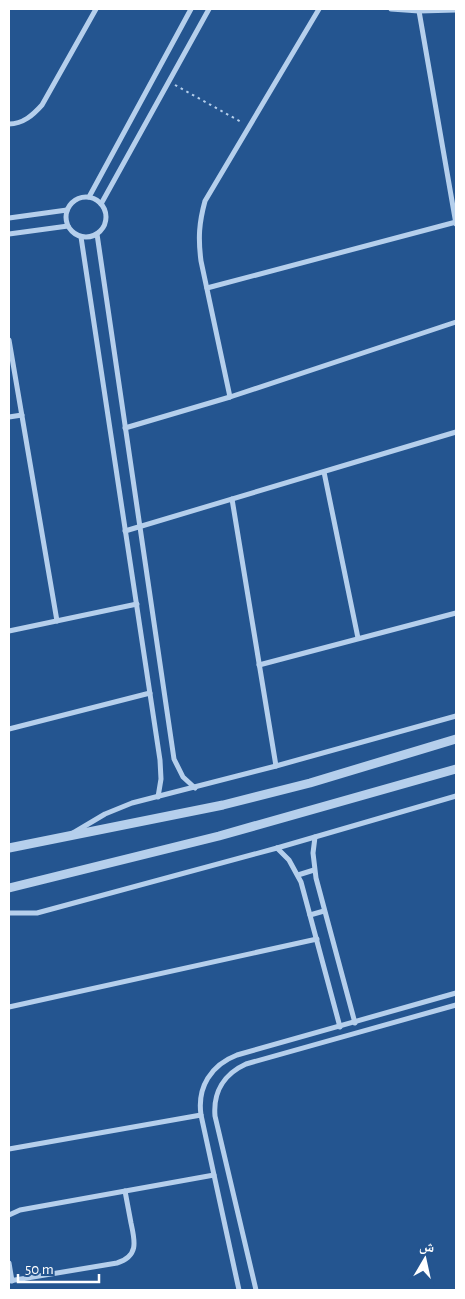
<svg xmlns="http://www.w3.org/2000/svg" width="465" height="1299" viewBox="0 0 465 1299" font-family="'Alegreya Sans','Noto Naskh Arabic',sans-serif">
	<rect width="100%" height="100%" fill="#245590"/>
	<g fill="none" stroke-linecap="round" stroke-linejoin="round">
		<polyline stroke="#b5cfec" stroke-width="2" stroke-dasharray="2.5 4" stroke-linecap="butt" points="175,85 243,123"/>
		<g stroke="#b5cfec" stroke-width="5">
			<polyline points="391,9 419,11 456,10"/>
			<polyline points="419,11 456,224"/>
			<path d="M 9,124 C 23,124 33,115 42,105 L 96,9"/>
			<circle cx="86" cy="217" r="20"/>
			<polyline points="89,197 191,9"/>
			<polyline points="101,204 209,9"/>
			<polyline points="9,218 67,210"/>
			<polyline points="9,234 68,226"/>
			<polyline points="97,234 174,759 183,777 195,788"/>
			<polyline points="81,237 160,760 161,779 158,797"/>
			<polyline points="207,288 456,222"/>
			<polyline points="9,340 57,621"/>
			<path d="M 230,397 L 201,261 C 198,238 199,223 205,201 L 319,9"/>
			<polyline points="9,417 22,415"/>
			<polyline points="125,428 230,397 456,322"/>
			<polyline points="324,472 358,638"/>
			<polyline points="232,499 276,766"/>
			<polyline points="125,531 456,432"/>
			<polyline points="9,631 137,604"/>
			<polyline points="259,665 456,613"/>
			<polyline points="9,729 150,693"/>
			<polyline points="73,833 105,814 132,803 276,766 456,716"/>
			<polyline points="315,837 313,853 316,878 355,1023"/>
			<polyline points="277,848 289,860 301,882 340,1027"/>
			<polyline points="298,875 314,870"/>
			<polyline points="9,913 37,913 277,848 456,796"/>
			<polyline points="310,915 324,911"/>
			<polyline points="9,1007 317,939"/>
			<polyline points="9,1149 201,1115"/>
			<polyline points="9,1215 20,1210 214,1175"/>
			<polyline points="9,1263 12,1281"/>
			<path d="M 9,1281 L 117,1263 C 139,1256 135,1241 131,1223 C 129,1212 127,1202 125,1191"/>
			<path d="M 239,1290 L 201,1115 C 197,1087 211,1065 237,1055 L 456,993"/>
			<path d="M 256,1290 L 215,1116 C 213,1092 224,1074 246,1064 L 456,1005"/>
		</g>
		<g stroke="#b5cfec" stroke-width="9">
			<polyline points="9,848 223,805 310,783 456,739"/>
			<polyline points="9,888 219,836 456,769"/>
		</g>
	</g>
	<rect width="465" height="1299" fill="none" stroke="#ffffff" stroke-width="20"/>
	<g transform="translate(425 1259) rotate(9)" stroke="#245590" stroke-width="4" paint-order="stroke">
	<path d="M0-4L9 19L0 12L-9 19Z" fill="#ffffff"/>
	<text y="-8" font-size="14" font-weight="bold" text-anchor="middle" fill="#ffffff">ش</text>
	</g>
	<path d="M18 1274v8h81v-8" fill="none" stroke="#ffffff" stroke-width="2.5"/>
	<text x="25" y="1274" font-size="15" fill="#ffffff" stroke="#245590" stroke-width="4" paint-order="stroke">50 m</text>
</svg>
